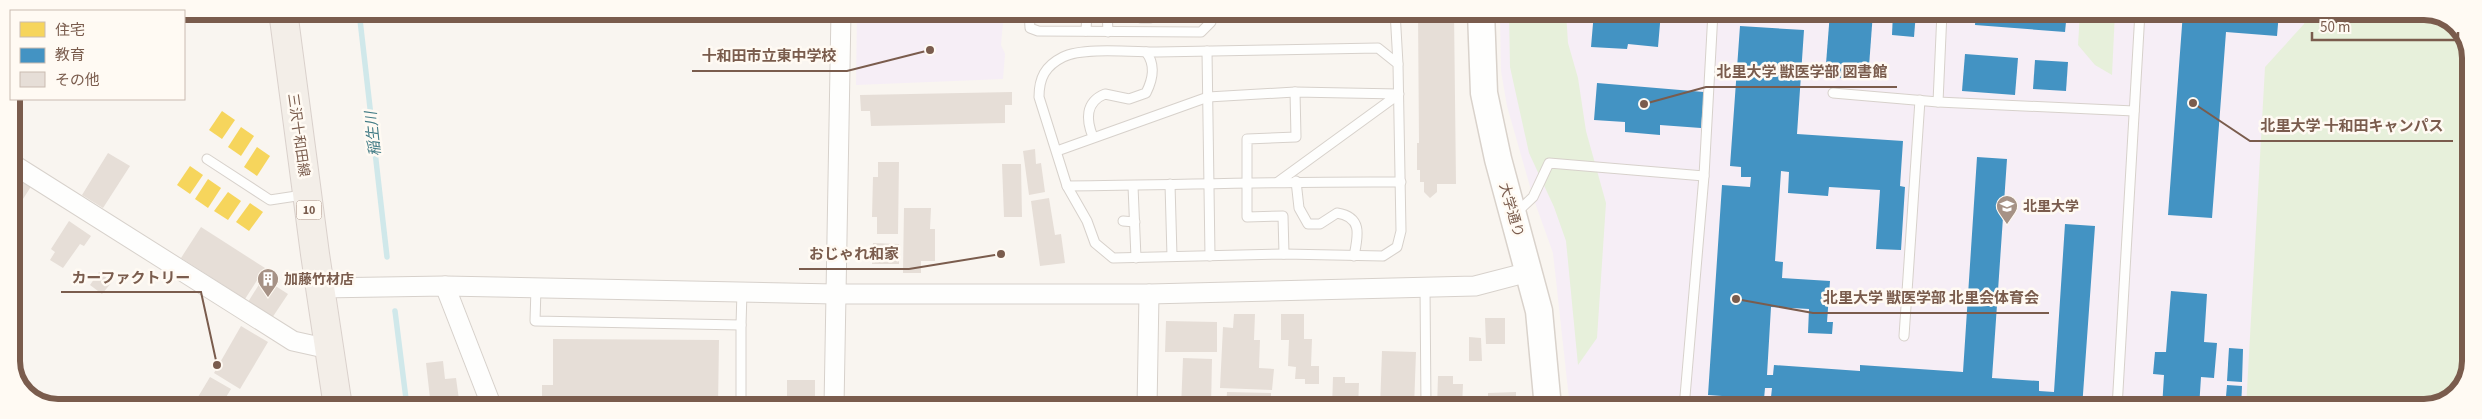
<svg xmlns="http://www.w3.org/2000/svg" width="2482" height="419" viewBox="0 0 2482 419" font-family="'Source Sans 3','Noto Sans JP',sans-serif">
	<rect width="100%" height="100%" fill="#f9f5f0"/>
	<g fill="#f6eef6">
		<polygon points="857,11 1004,11 1001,45 1005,54 1003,79 856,85"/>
		<polygon points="1500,12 2430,12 2457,25 2470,52 2470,367 2455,396 2424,408 1570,408 1553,253 1533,197 1507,106 1501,71"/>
	</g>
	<g fill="#e7f0db">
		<polygon points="1509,12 1566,12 1568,43 1578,78 1586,131 1606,203 1597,338 1578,365 1566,241 1554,207 1529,153 1510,67"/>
		<polygon points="2080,12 2115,12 2112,75 2095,65 2078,45"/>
		<polygon points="2306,12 2430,12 2457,25 2470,52 2470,367 2455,396 2424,408 2246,408 2265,67 2304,24"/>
	</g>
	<g fill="#f6d55c">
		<polygon points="222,111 235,120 222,139 209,130"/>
		<polygon points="241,127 254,136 241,156 228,147"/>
		<polygon points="257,147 270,156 257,176 244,167"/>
		<polygon points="190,166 203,175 190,194 177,185"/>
		<polygon points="208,179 221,188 208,208 195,199"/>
		<polygon points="228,192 241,201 228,220 214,211"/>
		<polygon points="250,203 263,212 249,231 236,222"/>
	</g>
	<g fill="#4393c3">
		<polygon points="891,11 987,11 987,15 891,18"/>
		<polygon points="1594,12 1661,12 1658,47 1628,44 1627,49 1591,47"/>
		<polygon points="1830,12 1873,12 1868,80 1825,77"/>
		<polygon points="1893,12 1916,12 1914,37 1892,35"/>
		<polygon points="1976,12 2067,12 2065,32 1975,25"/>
		<polygon points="2183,12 2279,12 2277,36 2226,32 2212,218 2168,215"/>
		<polygon points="1740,26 1804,30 1797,134 1903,141 1900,186 1905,187 1901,250 1876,249 1880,190 1829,187 1828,196 1788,193 1789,172 1781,171 1775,261 1783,262 1782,278 1830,281 1827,322 1833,322 1832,334 1808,333 1809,309 1771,307 1767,375 1773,375 1774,365 1860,371 1860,365 1963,372 1977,157 2007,159 1992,378 2039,381 2039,391 2054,392 2065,224 2095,226 2082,408 1857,408 1857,403 1771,397 1772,388 1765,388 1764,399 1708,395 1722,185 1750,187 1751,177 1741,177 1741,167 1730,166"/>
		<polygon points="1965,54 2018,58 2015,95 1962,91"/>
		<polygon points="2035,60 2068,62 2066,91 2033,89"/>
		<polygon points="1597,83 1704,92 1701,128 1660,125 1660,135 1625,132 1625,122 1594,120"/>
		<polygon points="2171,291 2207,294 2204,342 2217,343 2214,378 2201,377 2199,408 2162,408 2164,375 2153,374 2155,352 2166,352"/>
		<polygon points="2229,348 2243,349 2242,382 2227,381"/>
		<polygon points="2227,385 2242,386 2241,408 2225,408"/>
	</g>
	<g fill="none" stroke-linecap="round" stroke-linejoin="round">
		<g stroke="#d0e8ea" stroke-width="5.5">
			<polyline points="359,11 387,257"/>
			<polyline points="395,311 407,407"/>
		</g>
	</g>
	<g fill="#e6ded7">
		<polygon points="1418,12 1454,12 1456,184 1437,184 1437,192 1430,198 1424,192 1424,182 1420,182 1420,170 1417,170 1417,143 1419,143"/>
		<polygon points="1012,92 1012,105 1005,105 1005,123 871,126 870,111 861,111 860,95"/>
		<polygon points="1035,149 1036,164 1041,163 1045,192 1029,195 1023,151"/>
		<polygon points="108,153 130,166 103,208 82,195"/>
		<polygon points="878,162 899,162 898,234 877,234 877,217 872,217 873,177 878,177"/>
		<polygon points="1002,164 1021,164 1022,217 1004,217"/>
		<polygon points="20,177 32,185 23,199 11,192"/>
		<polygon points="1049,198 1055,235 1061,234 1065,263 1040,266 1031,201"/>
		<polygon points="904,208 931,208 930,229 935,229 935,261 921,261 921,273 903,273"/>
		<polygon points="69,221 91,236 84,246 80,244 63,268 50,260 55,252 51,249"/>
		<polygon points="201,227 265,268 245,299 181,258"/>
		<polygon points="873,243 899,244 899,264 872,264"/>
		<polygon points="99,272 112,282 102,294 90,285"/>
		<polygon points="263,278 288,294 272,318 248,302"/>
		<polygon points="1234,314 1255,314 1254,340 1260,340 1259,368 1274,369 1272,390 1220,388 1223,327 1233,328"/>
		<polygon points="1281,314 1304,314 1304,339 1312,339 1311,366 1319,366 1319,384 1305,384 1305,379 1295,379 1296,367 1288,366 1289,340 1281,340"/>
		<polygon points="1485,318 1505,318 1505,344 1486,344"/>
		<polygon points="1166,321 1217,322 1217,352 1165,352"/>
		<polygon points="241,326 268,342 240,389 214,373"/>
		<polygon points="1469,337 1481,338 1482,361 1469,361"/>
		<polygon points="553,339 719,340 718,407 542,407 542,385 553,385"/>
		<polygon points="1382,351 1416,352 1414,408 1380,408"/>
		<polygon points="1183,358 1212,359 1211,408 1181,408"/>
		<polygon points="443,361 445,379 456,378 460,407 431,407 426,363"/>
		<polygon points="1438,376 1453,376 1453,384 1463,384 1462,408 1437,408"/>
		<polygon points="210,377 231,389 220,407 192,407"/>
		<polygon points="1333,377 1345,377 1345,383 1359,383 1358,408 1332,408"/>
		<rect x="787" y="380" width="28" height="27"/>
		<polygon points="1227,392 1271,393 1271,408 1226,408"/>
		<polygon points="1516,392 1516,408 1488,408 1488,393"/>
	</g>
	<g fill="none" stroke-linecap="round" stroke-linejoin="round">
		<g stroke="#d7d1cb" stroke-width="11">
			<g id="lane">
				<polyline points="1029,11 1030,28 1038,31 1201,32 1211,22 1211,11"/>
				<polyline points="1107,11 1108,32"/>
				<polyline points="1134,11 1141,18 1150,18 1157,11"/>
				<polyline points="1162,11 1170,17 1178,16 1184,11"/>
				<polyline points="1395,11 1398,64"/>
				<polyline points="1086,31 1087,11"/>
				<path d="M 1378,48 L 1398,64 L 1401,231 L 1397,247 L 1383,256 L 1284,254 L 1113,258 L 1095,243 L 1087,221 L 1067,186 L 1039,97 C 1039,78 1045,66 1063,57 C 1082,47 1134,52 1157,52 C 1231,51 1304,49 1378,48 Z"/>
				<polyline points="1207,51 1210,256"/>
				<polyline points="1833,93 1938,102 2134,111"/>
				<polyline points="1938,102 1942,12"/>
				<path d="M 1093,137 C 1086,120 1085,102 1105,94 L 1129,99 L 1146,93 C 1153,79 1156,65 1146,52"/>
				<polyline points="1057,151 1208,97 1295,92 1399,94 1278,182"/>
				<polyline points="207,159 270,200 303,195"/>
				<path d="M 1296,181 L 1299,208 L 1308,224 L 1320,224 L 1337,213 C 1363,217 1358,236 1354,256"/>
				<polyline points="1170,184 1172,256"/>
				<path d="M 1067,186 C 1179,185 1290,181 1401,182"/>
				<polyline points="1133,186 1136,258"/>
				<polyline points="1516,213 1533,197 1549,163 1704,176"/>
				<polyline points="1123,221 1135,222"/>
				<polyline points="1284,254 1283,216 1247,217 1247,139 1296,137 1295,92"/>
				<polyline points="1425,287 1426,408"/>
				<polyline points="536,288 535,321 741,325 742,292"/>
				<polyline points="1904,336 1920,100"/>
				<polyline points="1549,405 1589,408"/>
				<polyline points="741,407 741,325"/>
				<polyline points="1684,408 1704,176 1713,12"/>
				<polyline points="2117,408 2140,12"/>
			</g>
		</g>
		<g stroke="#d7d1cb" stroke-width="21">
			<g id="street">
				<polyline points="11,163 293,341 329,349"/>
				<polyline points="445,286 492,407"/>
				<polyline points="320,288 445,286 835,294 1149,294 1475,286 1529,272"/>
				<polyline points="834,407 841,11"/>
				<polyline points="1147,408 1149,294"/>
			</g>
		</g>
		<g stroke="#d9d2cb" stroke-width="29">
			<polyline id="secondary" points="1481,12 1484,93 1498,159 1539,311 1548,408"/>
		</g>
		<g stroke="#dad1cc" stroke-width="30">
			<polyline id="primary" points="283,11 315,254 338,407"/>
		</g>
		<use href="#lane" stroke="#fefefd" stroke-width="9"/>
		<use href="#street" stroke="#fefefd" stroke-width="19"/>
		<use href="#secondary" stroke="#fefefd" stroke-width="26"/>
		<use href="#primary" stroke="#f3eee8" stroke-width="28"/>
	</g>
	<defs>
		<g id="university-pin" transform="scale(1.125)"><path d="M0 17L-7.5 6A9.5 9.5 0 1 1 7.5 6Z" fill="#a69286" stroke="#fffaf3"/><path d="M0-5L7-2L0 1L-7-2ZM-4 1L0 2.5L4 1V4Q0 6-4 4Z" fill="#fff"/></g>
		<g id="building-pin" transform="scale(1.125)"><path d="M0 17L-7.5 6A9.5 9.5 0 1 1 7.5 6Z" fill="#a69286" stroke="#fffaf3"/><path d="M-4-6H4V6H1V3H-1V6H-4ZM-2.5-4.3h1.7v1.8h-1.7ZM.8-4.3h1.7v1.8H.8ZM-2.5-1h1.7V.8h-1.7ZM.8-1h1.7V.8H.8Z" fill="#fff"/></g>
	</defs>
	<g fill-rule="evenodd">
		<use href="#university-pin" x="2007" y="206"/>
		<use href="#building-pin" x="268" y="279"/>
	</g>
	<g text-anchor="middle" stroke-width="5" stroke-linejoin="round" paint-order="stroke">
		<rect fill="#fffaf3" stroke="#a28b7f" stroke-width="1" x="296.5" y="200.5" width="25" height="19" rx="4"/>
		<g font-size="12" font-weight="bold" fill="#7a5c4d">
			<text x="309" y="214">10</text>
		</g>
		<g font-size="14" fill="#7a5c4d" stroke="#fffaf3">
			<text transform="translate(299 135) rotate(82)" y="5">三沢十和田線</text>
			<text transform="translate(1512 210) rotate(74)" y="5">大学通り</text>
		</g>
		<g font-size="14" font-weight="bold" fill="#7a5c4d" stroke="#fffaf3" text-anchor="start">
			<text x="2023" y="211">北里大学</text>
			<text x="284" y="284">加藤竹材店</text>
		</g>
		<g font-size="15" font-style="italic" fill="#437c86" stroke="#fffaf3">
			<text transform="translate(373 134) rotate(-96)" y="5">稲生川</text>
		</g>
	</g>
	<path d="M0 0H2482V419H0ZM58 20H2424A38 38 0 0 1 2462 58V361A38 38 0 0 1 2424 399H58A38 38 0 0 1 20 361V58A38 38 0 0 1 58 20Z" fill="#fffaf3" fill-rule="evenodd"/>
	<path fill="none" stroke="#7a5c4d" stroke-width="6" d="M58 20H2424A38 38 0 0 1 2462 58V361A38 38 0 0 1 2424 399H58A38 38 0 0 1 20 361V58A38 38 0 0 1 58 20Z"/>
	<path fill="none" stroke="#7a5c4d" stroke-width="2" d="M930 50L847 71H692M1644 104L1706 87H1897M2193 103L2250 141H2453M1001 254L909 269H799M217 365L201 292H61M1736 299L1813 313H2049"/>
	<g fill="#7a5c4d" stroke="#fffaf3" stroke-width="2">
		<circle cx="930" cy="50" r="5"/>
		<circle cx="1644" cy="104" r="5"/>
		<circle cx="2193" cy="103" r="5"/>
		<circle cx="1001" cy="254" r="5"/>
		<circle cx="217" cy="365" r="5"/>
		<circle cx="1736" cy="299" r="5"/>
	</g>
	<g font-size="15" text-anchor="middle" font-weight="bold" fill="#7a5c4d" stroke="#fffaf3" stroke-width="5" stroke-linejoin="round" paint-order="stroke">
		<text x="769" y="61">十和田市立東中学校</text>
		<text x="1802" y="77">北里大学 獣医学部 図書館</text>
		<text x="2352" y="131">北里大学 十和田キャンパス</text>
		<text x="854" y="259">おじゃれ和家</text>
		<text x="131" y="283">カーファクトリー</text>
		<text x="1931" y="303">北里大学 獣医学部 北里会体育会</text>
	</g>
	<rect x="10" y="10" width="175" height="90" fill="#fffaf3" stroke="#cabbb1"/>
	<rect x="20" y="22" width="25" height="15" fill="#f6d55c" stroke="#cabbb1"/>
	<text x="55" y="35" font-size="15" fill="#7a5c4d">住宅</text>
	<rect x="20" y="48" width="25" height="15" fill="#4393c3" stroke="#cabbb1"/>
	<text x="55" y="60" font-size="15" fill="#7a5c4d">教育</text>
	<rect x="20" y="72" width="25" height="15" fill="#e6ded7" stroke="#cabbb1"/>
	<text x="55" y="85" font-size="15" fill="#7a5c4d">その他</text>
	<path d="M2312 32v8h146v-8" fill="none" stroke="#7a5c4d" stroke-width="2.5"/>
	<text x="2320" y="32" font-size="15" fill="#7a5c4d" stroke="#fffaf3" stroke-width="4" paint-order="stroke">50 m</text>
</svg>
